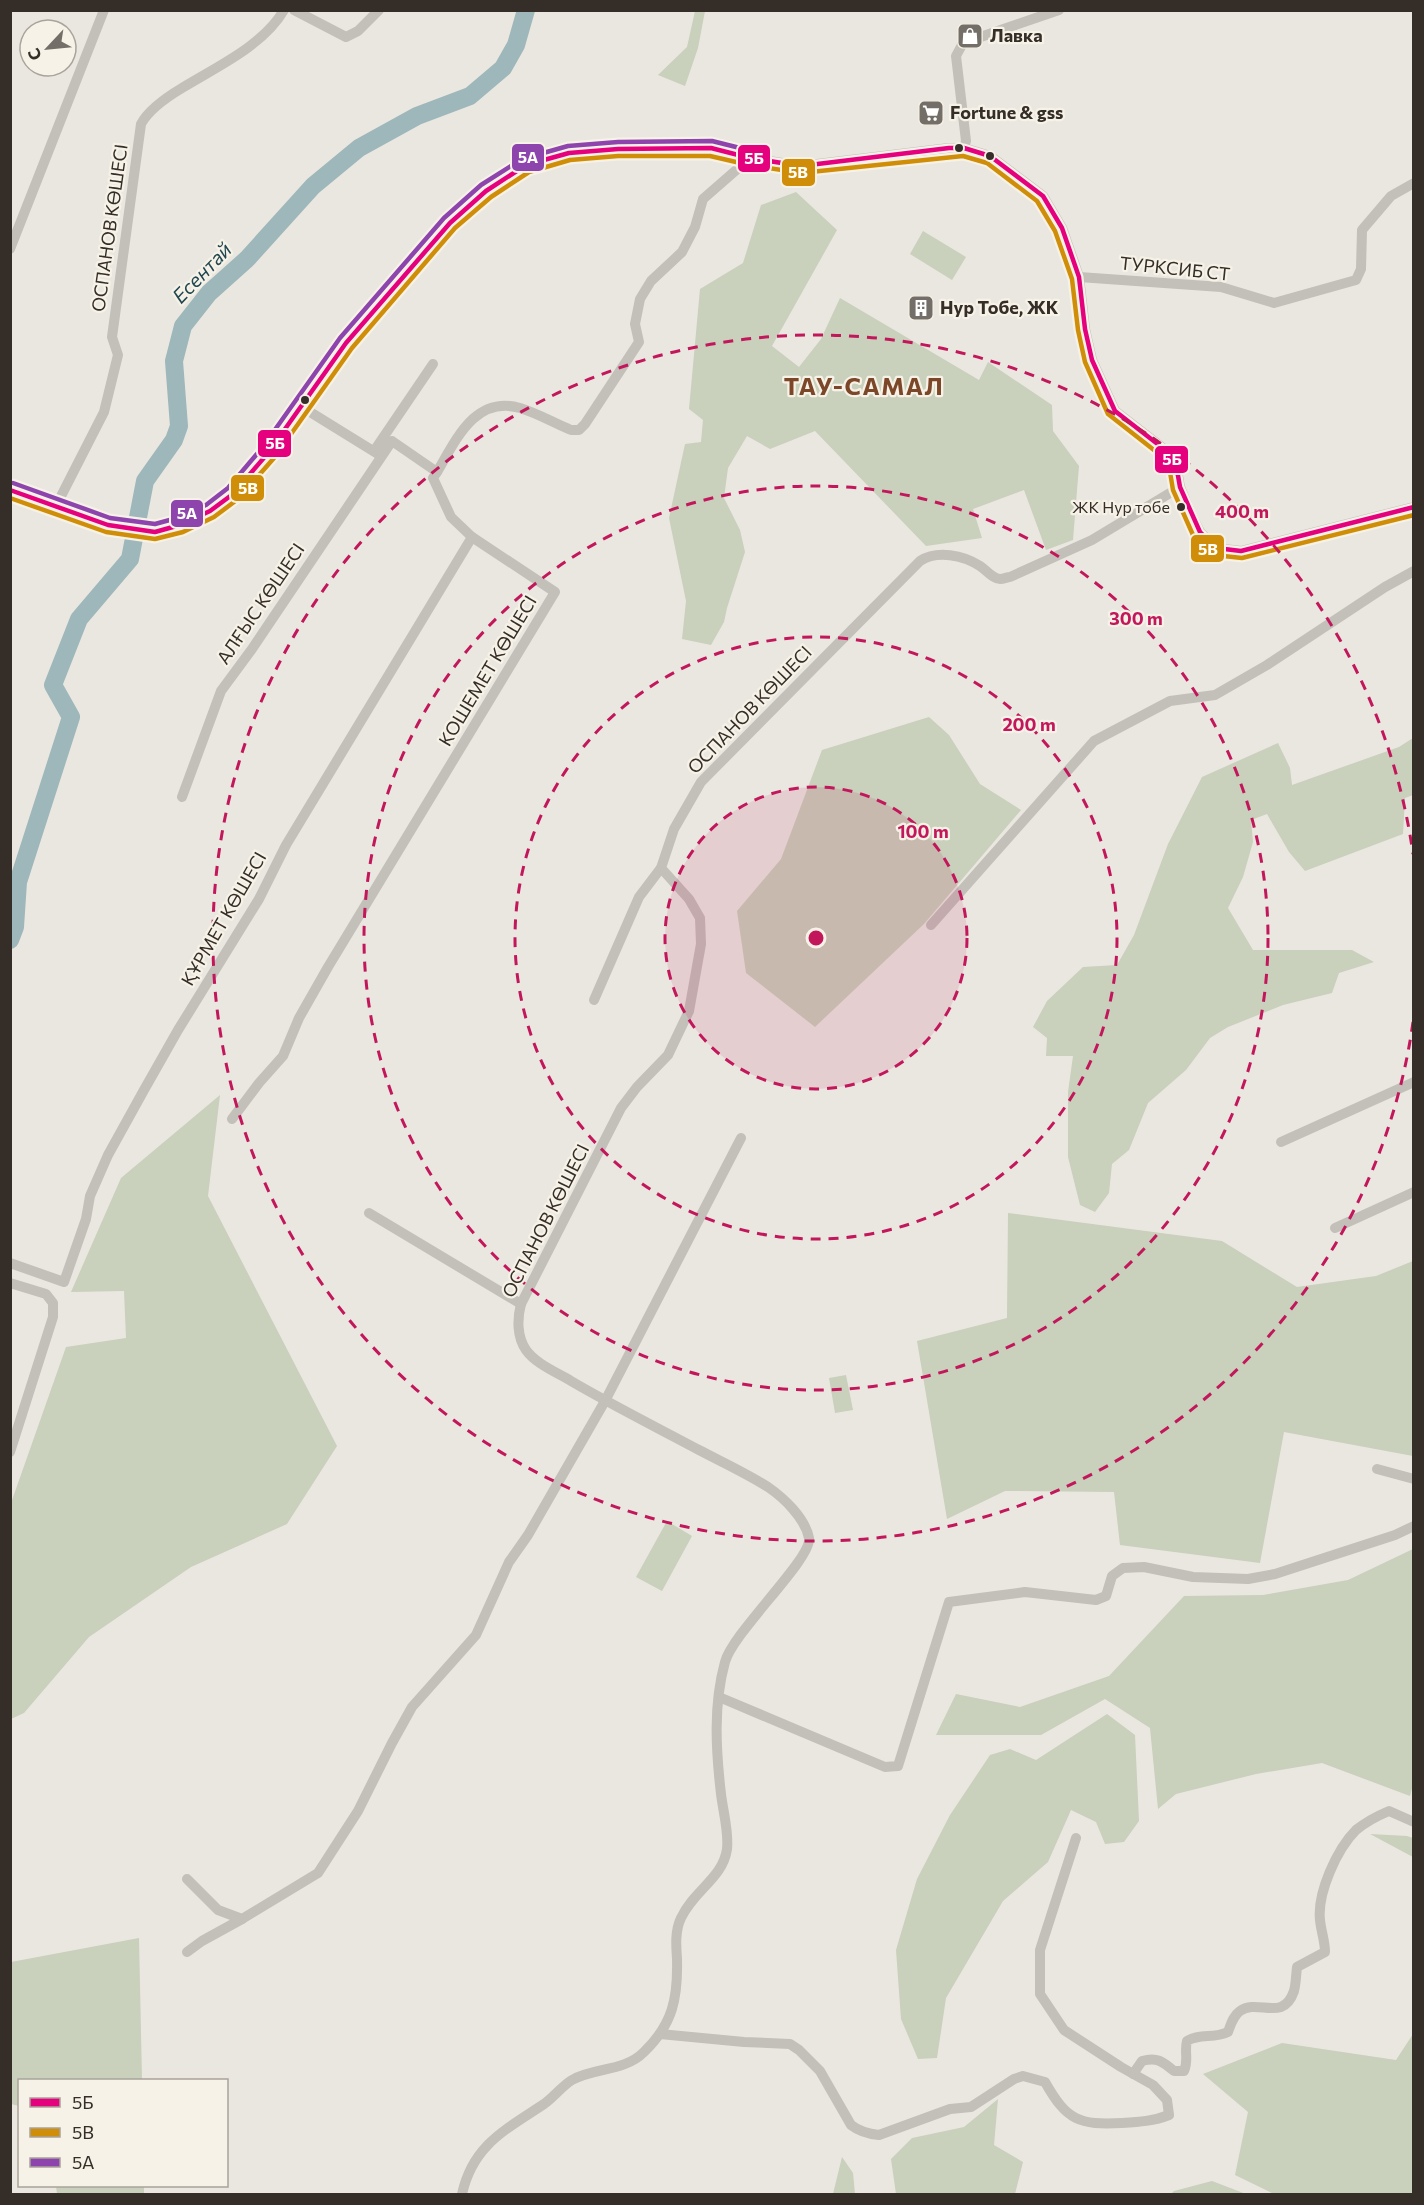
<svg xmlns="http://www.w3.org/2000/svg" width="1424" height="2205" viewBox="0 0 1424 2205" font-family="Commissioner,sans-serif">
	<rect width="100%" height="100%" fill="#eae7e0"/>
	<g fill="#c9d0bb">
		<polygon points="695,11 705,11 698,48 685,86 658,75 687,47"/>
		<polygon points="796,192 837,230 772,346 799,367 821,339 840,298 979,380 988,362 1052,405 1053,431 1079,466 1073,540 1046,550 1024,490 973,509 982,538 926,546 815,431 770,449 747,436 728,468 724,498 740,530 745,552 727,608 724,622 711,645 682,639 686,601 669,518 685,444 701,442 703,420 689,409 700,289 743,263 761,205"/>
		<polygon points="923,231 966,257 952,280 910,254"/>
		<polygon points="929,717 949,735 980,784 1021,810 924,924 815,1027 746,973 737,911 781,859 822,750"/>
		<polygon points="1413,738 1413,795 1405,798 1403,834 1305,871 1289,852 1267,814 1251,820 1253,842 1243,877 1228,908 1253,950 1352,950 1374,962 1339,973 1332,993 1283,1005 1228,1027 1210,1038 1186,1070 1148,1103 1129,1150 1112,1164 1109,1193 1095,1212 1080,1205 1068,1157 1068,1092 1073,1056 1046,1056 1047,1038 1033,1027 1047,1001 1083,967 1117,965 1134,935 1168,844 1202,777 1278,743 1290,768 1292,785 1399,747"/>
		<polygon points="220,1095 208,1196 337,1446 287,1524 191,1567 89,1637 24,1713 11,1719 11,1503 66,1347 126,1338 124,1291 71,1292 121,1178"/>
		<polygon points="1008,1213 1222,1241 1297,1287 1376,1276 1413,1261 1413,1456 1284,1432 1260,1563 1120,1545 1114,1492 1005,1491 947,1519 917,1341 1007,1318"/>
		<polygon points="846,1375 853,1410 835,1413 829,1378"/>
		<polygon points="667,1521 692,1536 662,1591 636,1577"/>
		<polygon points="1413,1549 1414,1781 1410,1796 1322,1763 1256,1774 1176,1794 1158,1809 1150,1728 1105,1699 1041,1735 936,1735 956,1694 1020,1707 1109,1676 1184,1596 1263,1595 1348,1580"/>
		<polygon points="1107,1714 1135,1735 1139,1821 1124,1842 1105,1844 1096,1822 1071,1810 1048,1862 1003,1901 946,1998 937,2058 918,2059 901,2019 896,1950 917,1879 950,1815 990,1755 1010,1749 1036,1760"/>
		<polygon points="1370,1834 1407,1836 1413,1838 1413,1857"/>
		<polygon points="139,1938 142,2080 20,2080 19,2106 11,2104 11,1962"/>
		<polygon points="1413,2034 1413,2194 1274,2194 1235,2175 1248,2112 1203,2074 1282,2043 1396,2060"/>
		<polygon points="998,2099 994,2145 1023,2162 1015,2194 896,2194 891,2159 912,2138 964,2127"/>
		<polygon points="842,2157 853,2173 855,2194 833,2194"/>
		<polygon points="1212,2181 1246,2194 1171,2194 1174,2191"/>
		<polygon points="56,2186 144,2186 144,2194 57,2194"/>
	</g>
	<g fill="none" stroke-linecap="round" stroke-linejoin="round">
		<polyline stroke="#9eb7ba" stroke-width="18" points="10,940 15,927 18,882 71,717 53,685 79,619 130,559 145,481 174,440 179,426 174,361 183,326 209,293 247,259 313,186 359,148 417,116 470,96 503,68 516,45 526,10"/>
		<g stroke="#c3bfb9" stroke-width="10">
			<polyline points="294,10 346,37 358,31 379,10"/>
			<polyline points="964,148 966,141 956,56 963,43 1059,10"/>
			<polyline points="10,249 104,10"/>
			<polyline points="1079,277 1221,287 1274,303 1356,280 1361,269 1362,230 1391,196 1414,183"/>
			<polyline points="302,407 378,454"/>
			<polyline points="374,451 433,364"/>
			<path d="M 437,472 C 456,440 475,395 520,408 C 537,413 554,423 571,430 L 579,430 L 585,424 L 639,342 L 635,324 L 640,299 L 651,281 L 682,252 L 695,227 L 703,199 L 750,158"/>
			<polyline points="10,490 108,525 155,532 180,525 210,511 233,494 268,453 346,343 450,223 486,191 526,165 569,153 618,149 711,148 750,158 801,166 949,148 964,148 990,156 1043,196 1062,228 1079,277 1085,329 1092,360 1115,411 1164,449 1171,458 1177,470 1180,487 1191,514 1200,532 1216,548 1241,551 1414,507"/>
			<path d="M 56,506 L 104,412 L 118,355 L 112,337 L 141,124 C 149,109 167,97 182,88 C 216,67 263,46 284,10"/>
			<polyline points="182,797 221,691 252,649 392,441 437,472 433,478 451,517 472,537 555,592 328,967 299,1018 283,1056 259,1083 232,1119"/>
			<polyline points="931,925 1094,741 1170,701 1215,695 1267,665 1385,587 1414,571"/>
			<polyline points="594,1000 639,897 661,868"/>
			<polyline points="1281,1142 1414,1082"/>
			<polyline points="369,1213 521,1304"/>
			<polyline points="1335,1228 1414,1192"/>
			<polyline points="10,1263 64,1282 86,1219 90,1196 108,1155 144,1090 178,1030 259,899 286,845 472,537"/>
			<polyline points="10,1283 46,1294 53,1303 53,1317 10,1452"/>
			<polyline points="1377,1469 1414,1479"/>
			<polyline points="719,1697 885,1767 898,1766 949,1602 1025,1592 1096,1600 1106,1596 1112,1576 1123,1568 1144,1567 1193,1577 1248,1579 1275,1574 1395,1535 1414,1526"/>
			<polyline points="187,1879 218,1910 242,1919 318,1873 358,1811 392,1743 412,1707 476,1635 509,1562 528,1535 605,1401 741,1138"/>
			<polyline points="187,1952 202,1941 242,1919"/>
			<path d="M 660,2034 L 744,2042 L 790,2044 L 799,2050 L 820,2071 L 851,2125 C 860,2132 868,2134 879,2135 L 950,2109 L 971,2107 L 1014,2079 L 1023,2076 L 1045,2082 C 1067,2121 1079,2125 1122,2123 C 1139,2122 1154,2121 1169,2115 L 1167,2100 L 1153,2085 L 1121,2067 L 1064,2030 L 1040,1994 L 1040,1950 L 1076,1838"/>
			<path d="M 1133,2074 L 1142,2061 C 1157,2057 1162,2061 1174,2071 L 1184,2071 C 1189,2060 1184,2052 1187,2041 C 1200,2033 1213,2039 1228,2032 C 1231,2024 1233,2016 1240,2011 C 1258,1998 1283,2023 1294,1991 C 1296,1984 1296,1975 1297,1967 L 1325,1952 C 1325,1941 1321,1931 1320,1920 C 1317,1893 1337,1849 1356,1830 C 1366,1822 1377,1816 1389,1811 L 1414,1822"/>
			<path d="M 462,2194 C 473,2145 505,2130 544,2104 C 554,2097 562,2086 572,2080 C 595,2067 624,2072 644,2052 C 673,2024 678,1998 677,1959 C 676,1946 675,1930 681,1918 C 694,1890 723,1878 727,1849 C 729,1832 723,1811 721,1794 C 716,1751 713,1705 725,1662 C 733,1632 812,1559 809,1538 C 805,1518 784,1498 768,1487 C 746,1473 722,1462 699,1450 C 656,1427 612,1405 571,1381 C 556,1372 536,1364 526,1350 C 517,1337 517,1319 521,1304 L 621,1108 L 637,1087 L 668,1055 L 689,1011 L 701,944 L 700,918 L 689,899 L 661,868 L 674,829 L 701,782 L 920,561 C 937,550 963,555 980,566 C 986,570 993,579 1000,579 C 1004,579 1007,577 1010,577 L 1092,540 L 1180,487"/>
		</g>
		<g stroke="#f7f2e7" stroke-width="9">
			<polyline id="bus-1" points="10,490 108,525 155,532 180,525 210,511 233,494 268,453 346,343 450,223 486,191 526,165 569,153 618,149 711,148 750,158 801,166 949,148 964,148 990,156 1043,196 1062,228 1079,277 1085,329 1092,360 1115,411 1164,449 1171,458 1177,470 1180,487 1200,532 1216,548 1241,551 1414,507"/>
		</g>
		<g stroke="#f7f2e7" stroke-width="9">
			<polyline id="bus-2" points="10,498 106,532 155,539 183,532 214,517 238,499 274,458 352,348 455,228 491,197 529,172 570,160 618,156 710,156 749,165 801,173 963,156 987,163 1037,201 1055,231 1072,279 1078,330 1085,362 1108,414 1159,454 1170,472 1173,490 1193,535 1214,555 1242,558 1414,515"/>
		</g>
		<g stroke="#f7f2e7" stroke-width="9">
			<polyline id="bus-3" points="13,483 110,518 155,524 177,518 206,505 228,488 262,448 340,338 444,218 481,185 522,159 568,146 618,142 712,141 752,151"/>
		</g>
		<use href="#bus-1" stroke="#e5007d" stroke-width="4.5"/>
		<use href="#bus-2" stroke="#d08e08" stroke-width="4.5"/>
		<use href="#bus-3" stroke="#8e44ad" stroke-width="4.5"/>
	</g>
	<circle cx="816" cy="938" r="151" fill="#c2185b" fill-opacity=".12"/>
	<g fill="none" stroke="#c2185b" stroke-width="3" stroke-dasharray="10 8">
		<circle cx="816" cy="938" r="151"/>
		<circle cx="816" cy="938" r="301"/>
		<circle cx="816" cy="938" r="452"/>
		<path d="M1413 1022A603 603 0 1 1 1413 854"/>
	</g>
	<defs>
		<g id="shop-square" transform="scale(1.35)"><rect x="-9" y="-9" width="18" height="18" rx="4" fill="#746e68" stroke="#f7f2e7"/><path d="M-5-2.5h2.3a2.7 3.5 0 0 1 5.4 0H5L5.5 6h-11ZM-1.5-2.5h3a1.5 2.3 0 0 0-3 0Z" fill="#fff"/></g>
		<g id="supermarket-square" transform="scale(1.35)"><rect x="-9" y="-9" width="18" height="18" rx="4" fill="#746e68" stroke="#f7f2e7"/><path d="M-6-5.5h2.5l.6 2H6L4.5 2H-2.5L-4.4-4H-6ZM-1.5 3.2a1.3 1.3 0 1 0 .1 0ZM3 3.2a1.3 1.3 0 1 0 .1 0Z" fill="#fff"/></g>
		<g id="building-square" transform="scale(1.35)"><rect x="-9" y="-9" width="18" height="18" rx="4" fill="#746e68" stroke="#f7f2e7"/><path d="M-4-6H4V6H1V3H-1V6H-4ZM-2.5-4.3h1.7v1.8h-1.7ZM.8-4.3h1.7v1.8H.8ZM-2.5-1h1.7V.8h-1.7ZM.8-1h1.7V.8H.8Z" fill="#fff"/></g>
	</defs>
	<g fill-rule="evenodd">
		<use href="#shop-square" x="970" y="36"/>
		<use href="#supermarket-square" x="931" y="113"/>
		<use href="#building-square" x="921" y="308"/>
	</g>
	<g fill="#342d28" stroke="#f7f2e7" stroke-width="2">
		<circle cx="959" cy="148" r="5"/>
		<circle cx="990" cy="156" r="5"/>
		<circle cx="305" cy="400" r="5"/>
		<circle cx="1181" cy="507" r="5"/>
	</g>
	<g text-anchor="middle" stroke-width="4.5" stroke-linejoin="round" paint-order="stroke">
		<g font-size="16" fill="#342d28" stroke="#f7f2e7" text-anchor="end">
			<text x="1170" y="513">ЖК Нур тобе</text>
		</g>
		<g font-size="18" font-weight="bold" fill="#342d28" stroke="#f7f2e7" text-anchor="start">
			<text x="990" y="42">Лавка</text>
			<text x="950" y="119">Fortune &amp; gss</text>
			<text x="940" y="314">Нур Тобе, ЖК</text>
		</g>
		<g font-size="18" fill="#342d28" stroke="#f7f2e7">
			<text transform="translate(110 228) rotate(-82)" y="6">ОСПАНОВ КӨШЕСІ</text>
			<text transform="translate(1175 269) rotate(6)" y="6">ТУРКСИБ СТ</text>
			<text transform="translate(261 604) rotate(-56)" y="6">АЛҒЫС КӨШЕСІ</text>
			<text transform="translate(488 671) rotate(-59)" y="6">КОШЕМЕТ КӨШЕСІ</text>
			<text transform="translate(750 710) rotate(-46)" y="6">ОСПАНОВ КӨШЕСІ</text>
			<text transform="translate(224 919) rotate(-60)" y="6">ҚҰРМЕТ КӨШЕСІ</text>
			<text transform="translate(546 1221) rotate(-63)" y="6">ОСПАНОВ КӨШЕСІ</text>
		</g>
		<g font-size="20" font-style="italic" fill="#214852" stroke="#f7f2e7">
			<text transform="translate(202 273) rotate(-46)" y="7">Есентай</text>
		</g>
		<g font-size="24" font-weight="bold" letter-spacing="1.5" fill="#7c4628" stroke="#f7f2e7">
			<text x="864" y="395">ТАУ-САМАЛ</text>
		</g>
	</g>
	<circle cx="816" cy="938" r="9" fill="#c2185b" stroke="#f7f2e7" stroke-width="3"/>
	<g font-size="18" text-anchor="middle" font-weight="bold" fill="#c2185b" stroke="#f7f2e7" stroke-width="4.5" stroke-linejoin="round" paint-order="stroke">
		<text x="1242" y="518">400 m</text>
		<text x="1136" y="625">300 m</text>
		<text x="1029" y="731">200 m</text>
		<text x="923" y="838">100 m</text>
	</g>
	<g stroke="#f7f2e7" stroke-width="2">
		<rect x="511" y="143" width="34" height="29" rx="6" fill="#8e44ad"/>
		<rect x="737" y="144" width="34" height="29" rx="6" fill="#e5007d"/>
		<rect x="781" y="158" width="35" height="29" rx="6" fill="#d08e08"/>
		<rect x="257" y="429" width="35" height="29" rx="6" fill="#e5007d"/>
		<rect x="1154" y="445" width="35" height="29" rx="6" fill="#e5007d"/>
		<rect x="230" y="474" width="35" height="28" rx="6" fill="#d08e08"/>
		<rect x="170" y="499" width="34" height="29" rx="6" fill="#8e44ad"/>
		<rect x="1190" y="534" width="35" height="29" rx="6" fill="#d08e08"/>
	</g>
	<g font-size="16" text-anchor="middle" font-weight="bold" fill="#fff">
		<text x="528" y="163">5А</text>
		<text x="754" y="164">5Б</text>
		<text x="798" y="178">5В</text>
		<text x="275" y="449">5Б</text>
		<text x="1172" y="465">5Б</text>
		<text x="248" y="494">5В</text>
		<text x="187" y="519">5А</text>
		<text x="1208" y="555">5В</text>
	</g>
	<rect width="1424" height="2205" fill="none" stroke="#342d28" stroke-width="24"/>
	<rect x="18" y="2079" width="210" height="108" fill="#f7f2e7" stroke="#a9a39b" stroke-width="1.5"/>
	<rect x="30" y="2098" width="30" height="9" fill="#e5007d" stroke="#a9a39b" stroke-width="1.5"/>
	<text x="72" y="2109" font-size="18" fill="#342d28">5Б</text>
	<rect x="30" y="2128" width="30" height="9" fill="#d08e08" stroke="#a9a39b" stroke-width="1.5"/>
	<text x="72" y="2139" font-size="18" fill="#342d28">5В</text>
	<rect x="30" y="2158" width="30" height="9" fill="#8e44ad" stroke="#a9a39b" stroke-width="1.5"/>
	<text x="72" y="2169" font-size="18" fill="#342d28">5А</text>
	<g transform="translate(48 48) rotate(244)"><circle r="28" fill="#f7f2e7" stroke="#a9a39b" stroke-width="1.5"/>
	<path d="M0-4.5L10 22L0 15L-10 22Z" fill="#746e68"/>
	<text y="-9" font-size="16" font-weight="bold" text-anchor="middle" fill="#342d28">С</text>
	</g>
</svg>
